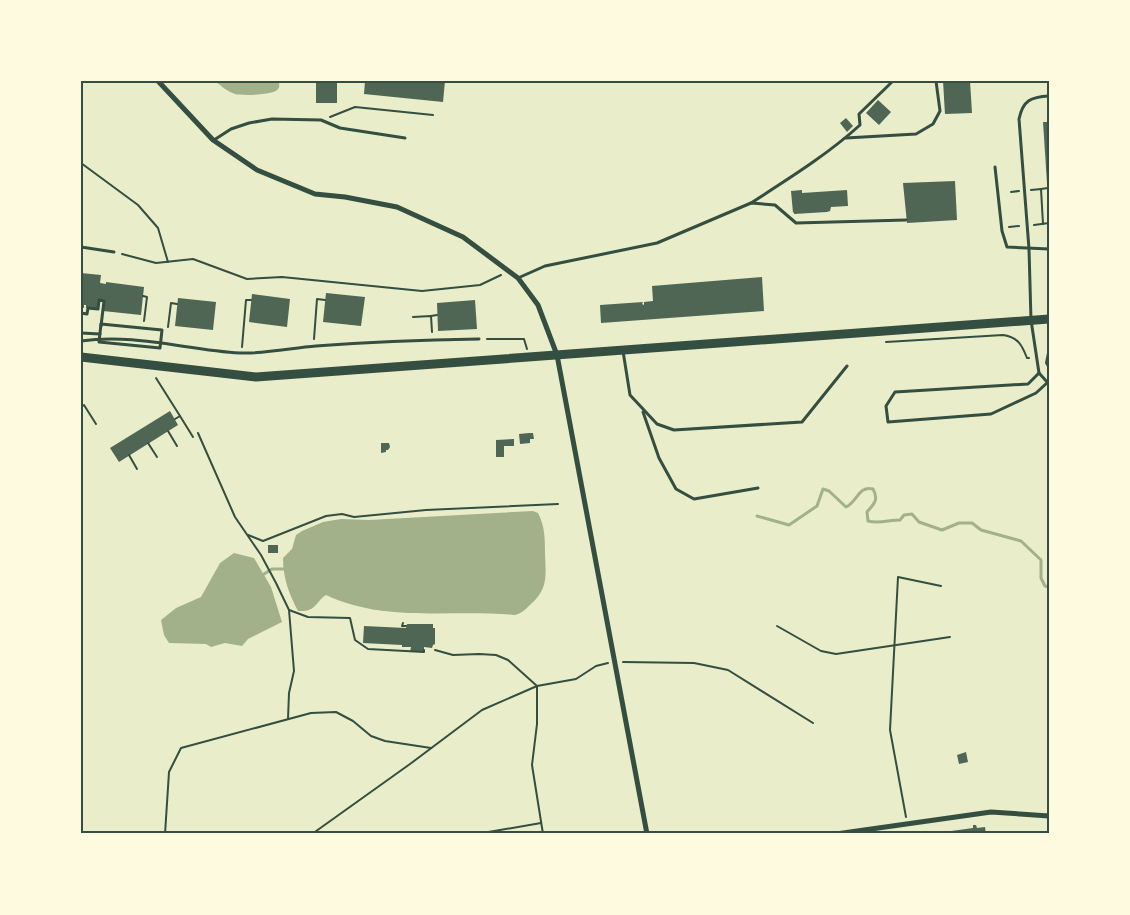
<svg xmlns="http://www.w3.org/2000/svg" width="1130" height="915" viewBox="0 0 1130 915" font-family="'Fira Sans',sans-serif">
	<rect width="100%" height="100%" fill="#e9edc9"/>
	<g fill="#a3b18a">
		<path d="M 215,81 L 279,81 C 279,84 280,87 278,89 C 275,95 242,96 235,94 C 228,92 221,86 215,81 Z"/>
		<path d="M 533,511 L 538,513 C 545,526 545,540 545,554 C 546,576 548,589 531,604 C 526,609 522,613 515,615 C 453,609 384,623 326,595 C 315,602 317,612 298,611 C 289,594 283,578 283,558 L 292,549 L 296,535 L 302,531 L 323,522 L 341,519 L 369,520 Z"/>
		<polygon points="234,553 254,558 271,587 282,622 248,639 242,646 225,643 211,647 206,644 169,643 164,635 161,620 176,608 201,597 220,563"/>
	</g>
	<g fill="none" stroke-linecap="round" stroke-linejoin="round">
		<g stroke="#a3b18a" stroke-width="3">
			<path d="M 757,516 L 789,525 L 817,506 L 823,489 L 829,491 L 846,507 C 857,502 859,485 873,489 C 879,500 874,504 867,512 L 868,521 C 879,524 889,520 900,520 L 904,515 L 912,514 L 919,522 L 942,530 L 959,523 L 972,523 L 981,530 L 1021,541 L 1041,560 L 1041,578 L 1045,586 L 1049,587"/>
			<polyline points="261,576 272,569 288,569"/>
		</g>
	</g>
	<g fill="#4f6655">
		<rect x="316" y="81" width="21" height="22"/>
		<polygon points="365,81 445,81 443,102 364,94"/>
		<polygon points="943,81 970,81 972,113 945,114"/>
		<polygon points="878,100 891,112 879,125 866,113"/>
		<polygon points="846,118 853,126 847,132 840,123"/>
		<polygon points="1043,122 1049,122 1049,183 1047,183"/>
		<polygon points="955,181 957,220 907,223 903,183"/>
		<polygon points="802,190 802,193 847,190 848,206 831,207 830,211 827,212 794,214 794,212 793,213 791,191"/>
		<polygon points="81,273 101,275 100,283 106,284 106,282 144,287 141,315 103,311 104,301 99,300 98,309 86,308 86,305 84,305 84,308 81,308"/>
		<polygon points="762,277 764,311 601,323 600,305 643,302 642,304 644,305 644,302 653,301 652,286"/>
		<polygon points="326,293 365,297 361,326 323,322"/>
		<polygon points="252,294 290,299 287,327 249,322"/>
		<polygon points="178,298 216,302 213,330 175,326"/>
		<polygon points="475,300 477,329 438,331 437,303"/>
		<polygon points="170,411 178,425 119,462 110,448"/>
		<polygon points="529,433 533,433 534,439 530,439 530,443 520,444 519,434"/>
		<polygon points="514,439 514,446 504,446 504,457 496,457 496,440"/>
		<polygon points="381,443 389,443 390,447 388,450 386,450 386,452 381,453"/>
		<rect x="268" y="545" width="10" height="8"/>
		<polygon points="407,624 433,624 433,628 435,628 435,644 433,645 432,648 424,647 424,652 410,652 411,647 402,647 402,645 363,643 364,626 406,628"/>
		<polygon points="966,752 968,762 959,764 957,755"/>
		<polygon points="973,825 976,825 977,828 985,827 986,834 945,834 944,832 973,828"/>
	</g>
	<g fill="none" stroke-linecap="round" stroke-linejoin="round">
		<g stroke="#344e41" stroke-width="2">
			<polyline points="330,117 355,107 433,115"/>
			<polyline points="81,163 138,205 158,228 168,262"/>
			<polyline points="1041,189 1048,188"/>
			<polyline points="1031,190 1041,189 1043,224"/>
			<polyline points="1011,192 1019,191"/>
			<polyline points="1034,225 1049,223"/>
			<polyline points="1009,227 1019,226"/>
			<polyline points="122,254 156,263 193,259 247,279 282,277 422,291 480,285 501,275"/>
			<polyline points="143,296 147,297 144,321"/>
			<polyline points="431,316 437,315"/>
			<polyline points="413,317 431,316 432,332"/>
			<polyline points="168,327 171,303 177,304"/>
			<polyline points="314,339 317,299 325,300"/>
			<polyline points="487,339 524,339 527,349"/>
			<path d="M 886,342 L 1003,335 C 1018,337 1022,345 1027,358 L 1029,358"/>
			<polyline points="242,347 246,300 251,300"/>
			<polyline points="1049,348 1046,363 1049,368"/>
			<polyline points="156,378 180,416"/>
			<polyline points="81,407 84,405 96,424"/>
			<polyline points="175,419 180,416 193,437"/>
			<polyline points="168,431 177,446"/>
			<polyline points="198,433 235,517 261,555 276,583 289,610 308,617 350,618 355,640 368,649 424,652 424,650"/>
			<polyline points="148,443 157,457"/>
			<polyline points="129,455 137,469"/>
			<polyline points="248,535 263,541 326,516 342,514 354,517 426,510 558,504"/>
			<polyline points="403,623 402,626 406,626"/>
			<polyline points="777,626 821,651 836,654 950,637"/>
			<polyline points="435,650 453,655 479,654 496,655 508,660 537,686 576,679 596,666 608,663"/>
			<polyline points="623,662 694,663 728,670 813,723"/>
			<polyline points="288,719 289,693 294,671 289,610"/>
			<polyline points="906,817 890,730 898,577 941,586"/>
			<polyline points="165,834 169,772 181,748 311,713 336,712 353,721 371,736 385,741 431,748"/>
			<polyline points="312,834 410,764 482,710 537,686 537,724 532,765 543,834"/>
			<polyline points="477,834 541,823"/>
		</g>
		<g stroke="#344e41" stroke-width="3">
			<polyline points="846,138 916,134 933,124 940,111 936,81"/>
			<polyline points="214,140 231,129 249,123 272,119 321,120 340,128 405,138"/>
			<polyline points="995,167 1002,231 1007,247 1049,249"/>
			<path d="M 751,203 C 788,179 827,155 860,125 L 859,114 L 893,81"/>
			<polyline points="81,247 114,252"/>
			<polyline points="518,278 545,266 657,243 751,203 775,205 796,223 906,220"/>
			<polyline points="81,313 87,314 88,308 98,309 99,300 104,301 101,326"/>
			<polygon points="101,324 162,330 160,348 99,342"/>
			<polyline points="81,333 100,334"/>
			<path d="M 81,341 C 134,333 187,350 240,353 C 264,354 292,348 316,346 C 370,342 425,340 479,339"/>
			<polyline points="623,351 630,395 657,424 674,430 802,422 847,366"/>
			<polyline points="1039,373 1028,384 895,392 886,406 888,422 991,414 1036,393 1048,382"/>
			<path d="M 1048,383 L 1039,373 L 1031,320 L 1029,249 L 1019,119 C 1023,100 1031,97 1049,96"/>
			<polyline points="643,412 659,458 676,489 694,499 758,488"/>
		</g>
		<g stroke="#344e41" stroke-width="5">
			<polyline points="158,81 213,140 257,170 315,194 345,197 397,207 463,237 518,278 538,305 557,355 647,834"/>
			<polyline points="836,834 991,812 1049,816"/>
		</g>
		<polyline stroke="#344e41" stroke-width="9" points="81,357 256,377 1049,319"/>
	</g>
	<rect width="1130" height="915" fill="none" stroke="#fefae0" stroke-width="165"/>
	<rect x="82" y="82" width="966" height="750" fill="none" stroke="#344e41" stroke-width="2"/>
</svg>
